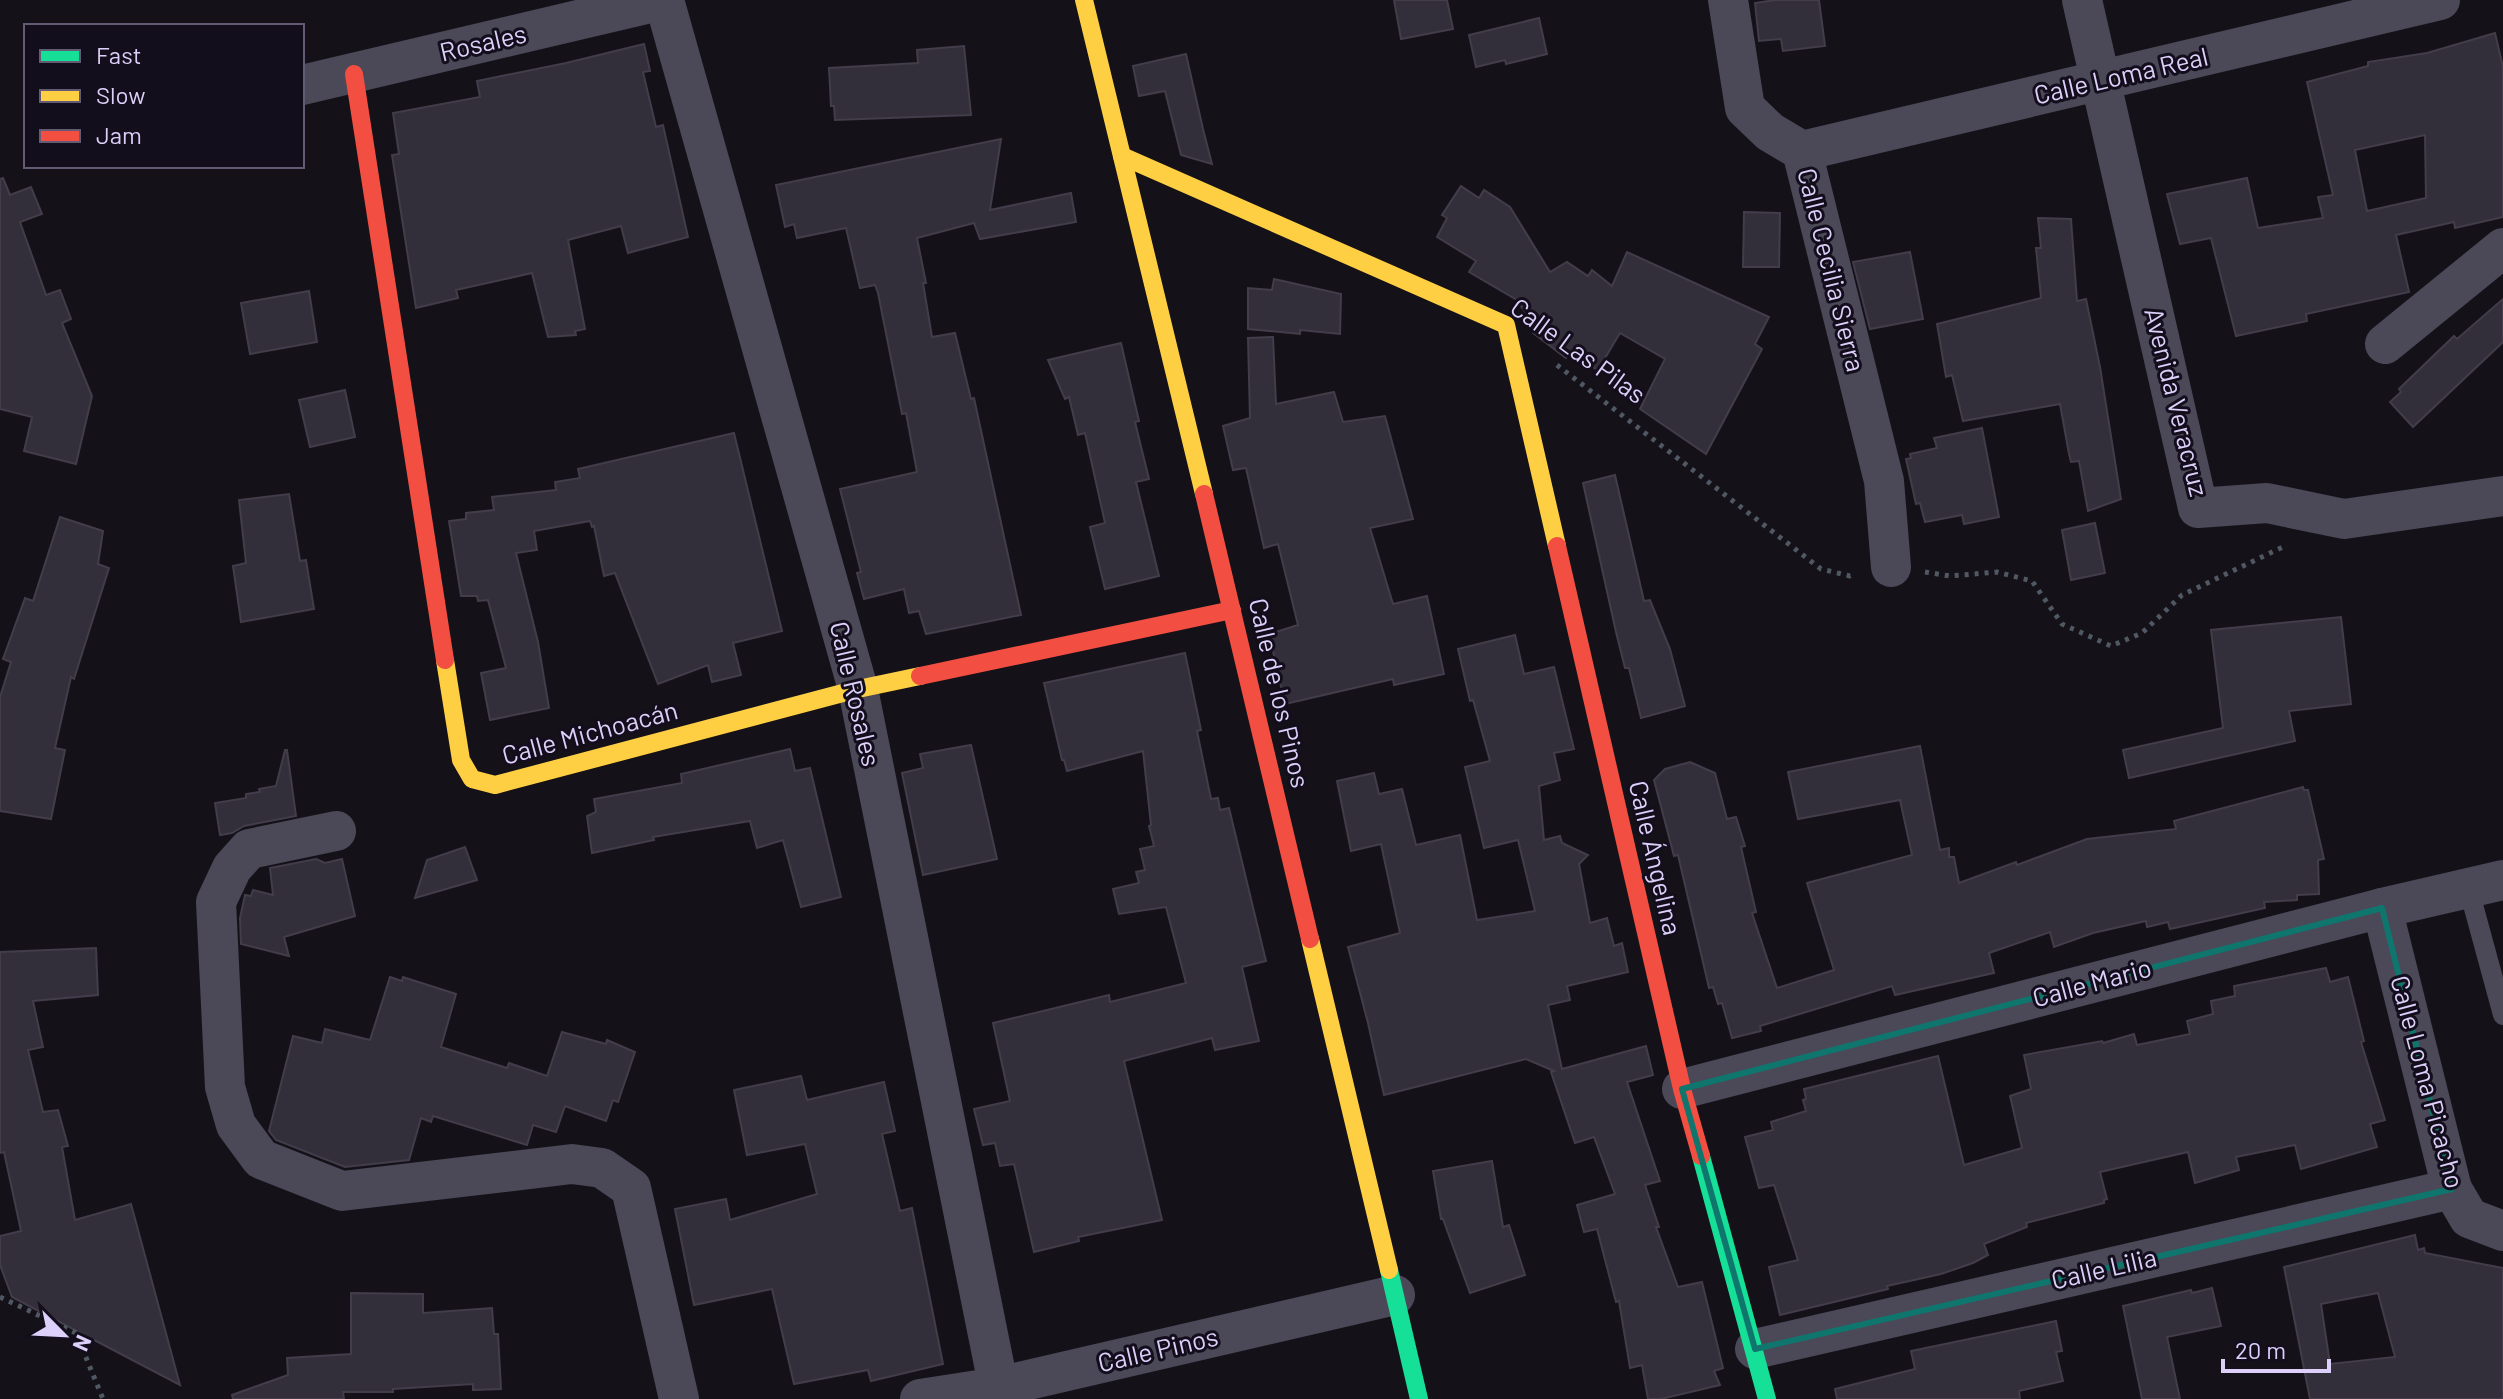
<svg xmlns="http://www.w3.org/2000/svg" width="2503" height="1399" viewBox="0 0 2503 1399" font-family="Barlow,sans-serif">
	<rect width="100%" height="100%" fill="#141218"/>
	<g fill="#332f3a" stroke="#423c4b" stroke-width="2" fill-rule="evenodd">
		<polygon points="1394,0 1447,0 1453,29 1401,39"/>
		<polygon points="1775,0 1819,0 1825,46 1783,51 1781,39 1759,41 1755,3"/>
		<polygon points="1539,18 1547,54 1506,64 1505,60 1476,67 1469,35"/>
		<path d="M 2495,33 L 2503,67 L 2503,217 L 2455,228 L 2454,222 L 2396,235 L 2409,292 L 2306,314 L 2307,321 L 2236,336 L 2211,238 L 2180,244 L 2167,194 L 2247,178 L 2258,228 L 2323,218 L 2318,197 L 2333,195 L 2307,82 L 2368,66 L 2368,62 L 2427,53 ZM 2425,135 L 2426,198 L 2367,211 L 2355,150 Z"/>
		<polygon points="644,44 650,71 643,72 656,127 663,125 688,237 628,253 621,226 568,240 585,329 575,331 576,335 548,337 532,273 456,290 458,298 416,308 392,155 399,154 393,113 480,97 477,81 566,63"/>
		<polygon points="964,46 971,115 835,120 834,106 831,106 829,68 918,63 917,50"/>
		<polygon points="1186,54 1203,129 1212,164 1181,155 1165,91 1139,96 1133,66"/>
		<polygon points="1001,139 990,210 1071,193 1076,222 980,239 974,223 917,238 926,283 923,283 932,337 955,333 971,399 974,398 1021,615 926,634 919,611 909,613 904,589 864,599 857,573 861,572 840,489 917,472 906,413 902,414 878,293 875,285 860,288 846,228 797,238 794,224 785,227 776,185"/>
		<polygon points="3,178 10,195 31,187 42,214 20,222 46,295 60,290 71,319 62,323 92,396 76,464 24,451 32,417 0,409 0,179"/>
		<polygon points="1461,186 1479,198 1484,190 1510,207 1550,272 1567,262 1588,276 1592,270 1612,286 1627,252 1769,317 1755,344 1762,349 1706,454 1640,409 1665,359 1620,333 1598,370 1569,354 1566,358 1533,333 1530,319 1520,305 1522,303 1469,272 1476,261 1437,237 1447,218 1442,215"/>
		<polygon points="1744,212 1780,213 1779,267 1743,267"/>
		<polygon points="2038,218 2071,219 2077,301 2086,299 2100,367 2121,499 2088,511 2079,461 2071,462 2069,454 2060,404 1963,421 1952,375 1946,377 1937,324 2041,298 2036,248 2041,248"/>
		<polygon points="1910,252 1923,319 1870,329 1853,262"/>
		<polygon points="1274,279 1341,294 1340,334 1300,330 1300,334 1248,329 1248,288 1272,290"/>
		<polygon points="309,291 317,342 250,354 241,303"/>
		<polygon points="2503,299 2503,342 2413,427 2390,402 2401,392 2399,389 2454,336 2457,339"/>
		<polygon points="1273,337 1276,404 1334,392 1343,422 1385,416 1413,519 1370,528 1393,604 1427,596 1444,674 1394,685 1393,679 1285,704 1269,634 1298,625 1278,544 1264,548 1246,468 1233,470 1223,426 1250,418 1248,338"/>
		<polygon points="1121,343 1139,421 1135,422 1149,479 1136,482 1159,576 1105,589 1090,527 1105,523 1085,433 1078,435 1069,397 1065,399 1048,360"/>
		<polygon points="345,390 355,437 310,447 299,400"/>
		<polygon points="1982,428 1999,517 1964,524 1962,515 1925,522 1920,503 1916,504 1906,459 1911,458 1910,454 1937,448 1934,438"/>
		<polygon points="734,433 782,631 733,643 741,675 712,682 708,665 658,684 615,573 604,576 594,526 592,527 590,521 534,531 537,550 516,553 538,642 549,708 490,720 481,673 506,668 488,600 478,601 477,596 461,596 449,521 466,519 466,513 494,510 492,497 556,490 555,482 580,478 578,469"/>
		<polygon points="1615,475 1644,601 1650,600 1670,649 1685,706 1641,718 1629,668 1625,668 1616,632 1583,483"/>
		<polygon points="289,494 300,561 306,560 314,609 241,622 233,566 246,563 239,500"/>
		<polygon points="60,517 103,531 98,564 109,568 74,679 71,677 55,748 65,750 51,819 0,811 0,697 11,662 3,659 25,598 33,601"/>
		<polygon points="2095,523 2105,573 2071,580 2062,530"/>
		<polygon points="2341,617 2351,704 2289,711 2295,741 2129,778 2123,750 2223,728 2211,630"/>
		<polygon points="1515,635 1524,674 1554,667 1574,749 1554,753 1560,780 1539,786 1544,840 1560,836 1562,843 1588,855 1579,864 1590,923 1607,918 1614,946 1622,943 1628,972 1567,986 1570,1000 1548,1005 1562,1069 1646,1046 1653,1075 1627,1082 1660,1181 1645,1185 1659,1227 1656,1227 1678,1287 1702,1282 1723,1368 1714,1371 1720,1385 1661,1399 1648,1399 1642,1365 1630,1368 1619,1301 1616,1302 1597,1229 1584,1232 1577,1205 1615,1194 1594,1137 1575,1143 1551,1072 1554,1071 1526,1059 1384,1095 1368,1023 1348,947 1400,933 1381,844 1351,851 1337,781 1374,773 1379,794 1402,789 1416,845 1460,835 1477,920 1535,911 1518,840 1484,848 1465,767 1490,761 1473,700 1470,701 1458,649"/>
		<polygon points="1185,653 1201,730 1197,731 1211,799 1218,798 1220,810 1229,808 1266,961 1242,967 1259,1041 1215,1050 1212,1038 1124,1061 1162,1220 1078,1237 1079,1241 1034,1252 1014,1164 1000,1166 995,1143 983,1145 974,1109 1010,1101 993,1023 1109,995 1110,1002 1186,983 1166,907 1119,914 1113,889 1139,883 1136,872 1145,870 1140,849 1154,846 1149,826 1151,825 1143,751 1067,771 1064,760 1062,760 1044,683"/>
		<polygon points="971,745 997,859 923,875 902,773 923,768 920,754"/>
		<polygon points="1920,746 1940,850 1949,848 1949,857 1954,857 1959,883 2016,862 2017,865 2087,839 2176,829 2174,821 2303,787 2304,790 2308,790 2324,859 2318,860 2319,894 2297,895 2297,900 2264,902 2265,908 2170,929 2168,922 2147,927 2146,921 2093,933 2054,947 2050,932 1989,953 1994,973 1895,995 1892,986 1760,1026 1761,1031 1732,1038 1722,1003 1718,1004 1713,987 1709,988 1678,855 1674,856 1654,780 1665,769 1690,762 1715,773 1727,819 1736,817 1745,846 1741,847 1756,912 1752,913 1777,988 1834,970 1807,883 1912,855 1900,800 1798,819 1788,772"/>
		<polygon points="790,749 795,771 810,768 841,897 801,907 783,840 757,848 750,821 653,837 654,840 592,853 587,816 596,812 594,799 682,783 681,774"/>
		<polygon points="285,750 287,750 296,816 244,826 232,833 220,835 215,803 246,798 246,794 260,792 259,789 276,786"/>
		<polygon points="465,847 477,880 415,898 427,860"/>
		<polygon points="316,859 325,863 342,859 355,916 284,937 289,956 241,944 240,918 245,895 251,896 253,890 273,895 270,868"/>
		<polygon points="96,948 98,995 33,1001 43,1047 28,1050 43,1112 58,1110 68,1146 62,1147 75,1220 131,1204 180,1385 12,1297 0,1265 0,1236 21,1231 4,1152 0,1153 0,952"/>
		<polygon points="2326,968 2330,982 2348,977 2364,1041 2361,1042 2385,1120 2370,1124 2377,1147 2301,1169 2295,1145 2236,1157 2239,1170 2195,1183 2188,1152 2100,1172 2107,1199 2104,1200 2104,1203 2026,1223 2027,1227 1984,1244 1988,1255 1973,1263 1941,1274 1887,1286 1888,1289 1780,1315 1769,1267 1798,1260 1774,1185 1759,1188 1745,1137 1773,1130 1771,1122 1806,1111 1803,1100 1806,1099 1804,1089 1938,1056 1964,1165 2022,1148 2010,1096 2031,1089 2024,1055 2102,1041 2103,1043 2134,1034 2137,1045 2190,1034 2187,1021 2213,1014 2211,1001 2235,996 2234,986"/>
		<polygon points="390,977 402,981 403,977 456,994 441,1047 507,1068 509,1063 547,1076 562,1032 606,1044 607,1040 635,1052 618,1102 613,1100 606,1121 565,1106 556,1132 533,1125 527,1145 433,1116 431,1122 421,1118 409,1160 345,1167 276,1140 269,1131 293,1036 322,1043 325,1029 370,1040"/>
		<polygon points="801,1076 807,1100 884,1082 895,1131 882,1134 900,1211 912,1208 943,1364 871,1381 868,1370 794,1384 772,1289 694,1305 675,1209 726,1199 730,1220 817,1194 805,1144 747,1155 734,1090"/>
		<polygon points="1492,1161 1503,1227 1509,1225 1525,1275 1470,1293 1443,1219 1441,1219 1433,1171"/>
		<path d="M 2415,1235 L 2418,1250 L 2424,1248 L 2425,1253 L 2503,1268 L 2503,1399 L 2310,1399 L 2284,1267 ZM 2378,1293 L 2395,1357 L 2330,1364 L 2321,1304 Z"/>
		<polygon points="2212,1288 2221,1326 2167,1337 2180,1399 2142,1399 2123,1306 2191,1290 2192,1293"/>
		<polygon points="351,1293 423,1294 423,1313 492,1308 494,1334 498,1334 501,1389 473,1390 473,1384 393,1389 393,1392 343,1392 344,1399 233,1399 232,1395 288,1375 287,1358 351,1354"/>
		<polygon points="2056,1321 2062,1351 2056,1352 2063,1381 2019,1391 2020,1399 1837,1399 1835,1389 1915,1369 1911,1351"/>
	</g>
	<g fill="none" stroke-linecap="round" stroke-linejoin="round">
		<g stroke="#505864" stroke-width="5" stroke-dasharray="4 6" stroke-linecap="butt">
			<polyline points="1557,365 1821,569 1850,576 1856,574"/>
			<polyline points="1925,572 1950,576 1997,572 2032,581 2062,624 2111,646 2142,633 2182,595 2285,546"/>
			<polyline points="0,1297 76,1333 103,1399"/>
		</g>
		<polyline stroke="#4b4858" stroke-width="20" points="2469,890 2503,1015"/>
		<g stroke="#4b4858" stroke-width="40">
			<polyline points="664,0 858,689 1001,1399"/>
			<polyline points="1728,0 1745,108 1770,132 1802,151 1884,481 1891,567"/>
			<polyline points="2082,0 2198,508 2267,503 2344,519 2503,496"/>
			<polyline points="302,85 663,0"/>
			<polyline points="1802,151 2440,0"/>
			<polyline points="2385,344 2503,248"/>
			<polyline points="336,831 249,849 232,868 216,902 225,1087 236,1125 261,1159 342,1191 572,1164 602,1168 631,1188 679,1399"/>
			<polyline points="2382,908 2452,1189 2469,1218 2503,1231"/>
			<polyline points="1682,1089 2382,908 2503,880"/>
			<polyline points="1755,1349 2452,1189"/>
			<polyline points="920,1399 998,1387 1395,1295"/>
		</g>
		<g stroke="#16e098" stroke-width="18">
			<polyline points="1701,1156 1767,1399"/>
			<polyline points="1389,1270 1419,1399"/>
		</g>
		<g stroke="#ffcf43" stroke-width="18">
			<polyline points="1084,0 1204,494"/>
			<polyline points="1122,156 1506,325 1557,546"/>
			<polyline points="445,660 461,760 472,779 495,785 858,689 920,676"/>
			<polyline points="1310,939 1389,1270"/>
		</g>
		<g stroke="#f24e42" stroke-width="18">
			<polyline points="354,74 445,660"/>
			<polyline points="1204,494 1310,939"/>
			<polyline points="1557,546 1682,1089 1701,1156"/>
			<polyline points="920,676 1232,610"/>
		</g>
	</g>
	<path fill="none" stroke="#0f766e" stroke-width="6" stroke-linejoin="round" d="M 2382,908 L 2452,1189 L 1755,1349 L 1682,1089 Z"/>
	<g text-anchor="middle" stroke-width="6" stroke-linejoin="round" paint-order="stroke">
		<g font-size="26" fill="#dccff9" stroke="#130e1c">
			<text transform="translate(483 43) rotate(-13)" y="9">Rosales</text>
			<text transform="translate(2121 76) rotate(-13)" y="9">Calle Loma Real</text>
			<text transform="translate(1831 270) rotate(76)" y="9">Calle Cecilia Sierra</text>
			<text transform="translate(1578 351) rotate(36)" y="9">Calle Las Pilas</text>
			<text transform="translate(2176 402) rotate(76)" y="9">Avenida Veracruz</text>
			<text transform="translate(1279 693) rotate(77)" y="9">Calle de los Pinos</text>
			<text transform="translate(855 694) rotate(77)" y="9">Calle Rosales</text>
			<text transform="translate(590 733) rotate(-15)" y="9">Calle Michoacán</text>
			<text transform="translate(1655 858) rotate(77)" y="9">Calle Ángelina</text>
			<text transform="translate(2092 983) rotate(-15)" y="9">Calle Mario</text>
			<text transform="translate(2427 1082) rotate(75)" y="9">Calle Loma Picacho</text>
			<text transform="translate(2104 1269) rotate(-13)" y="9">Calle Lilia</text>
			<text transform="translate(1158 1350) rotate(-13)" y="9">Calle Pinos</text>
		</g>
	</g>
	<rect x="24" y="24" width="280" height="144" fill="#130e1c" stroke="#635b74" stroke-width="2"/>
	<rect x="40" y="50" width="40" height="12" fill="#16e098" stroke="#635b74" stroke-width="2"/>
	<text x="96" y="64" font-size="24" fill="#dccff9">Fast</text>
	<rect x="40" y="90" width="40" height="12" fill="#ffcf43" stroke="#635b74" stroke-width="2"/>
	<text x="96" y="104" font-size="24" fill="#dccff9">Slow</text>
	<rect x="40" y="130" width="40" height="12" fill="#f24e42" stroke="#635b74" stroke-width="2"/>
	<text x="96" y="144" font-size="24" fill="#dccff9">Jam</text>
	<g transform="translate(64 1335) rotate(114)" stroke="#130e1c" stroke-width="6" paint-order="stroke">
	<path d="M0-6L14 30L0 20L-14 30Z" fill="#dccff9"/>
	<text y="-12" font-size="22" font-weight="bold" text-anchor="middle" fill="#dccff9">N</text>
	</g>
	<path d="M2223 1359v12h106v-12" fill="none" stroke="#dccff9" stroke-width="4"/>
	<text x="2235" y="1359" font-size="24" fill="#dccff9" stroke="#130e1c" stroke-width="6" paint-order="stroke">20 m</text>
</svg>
